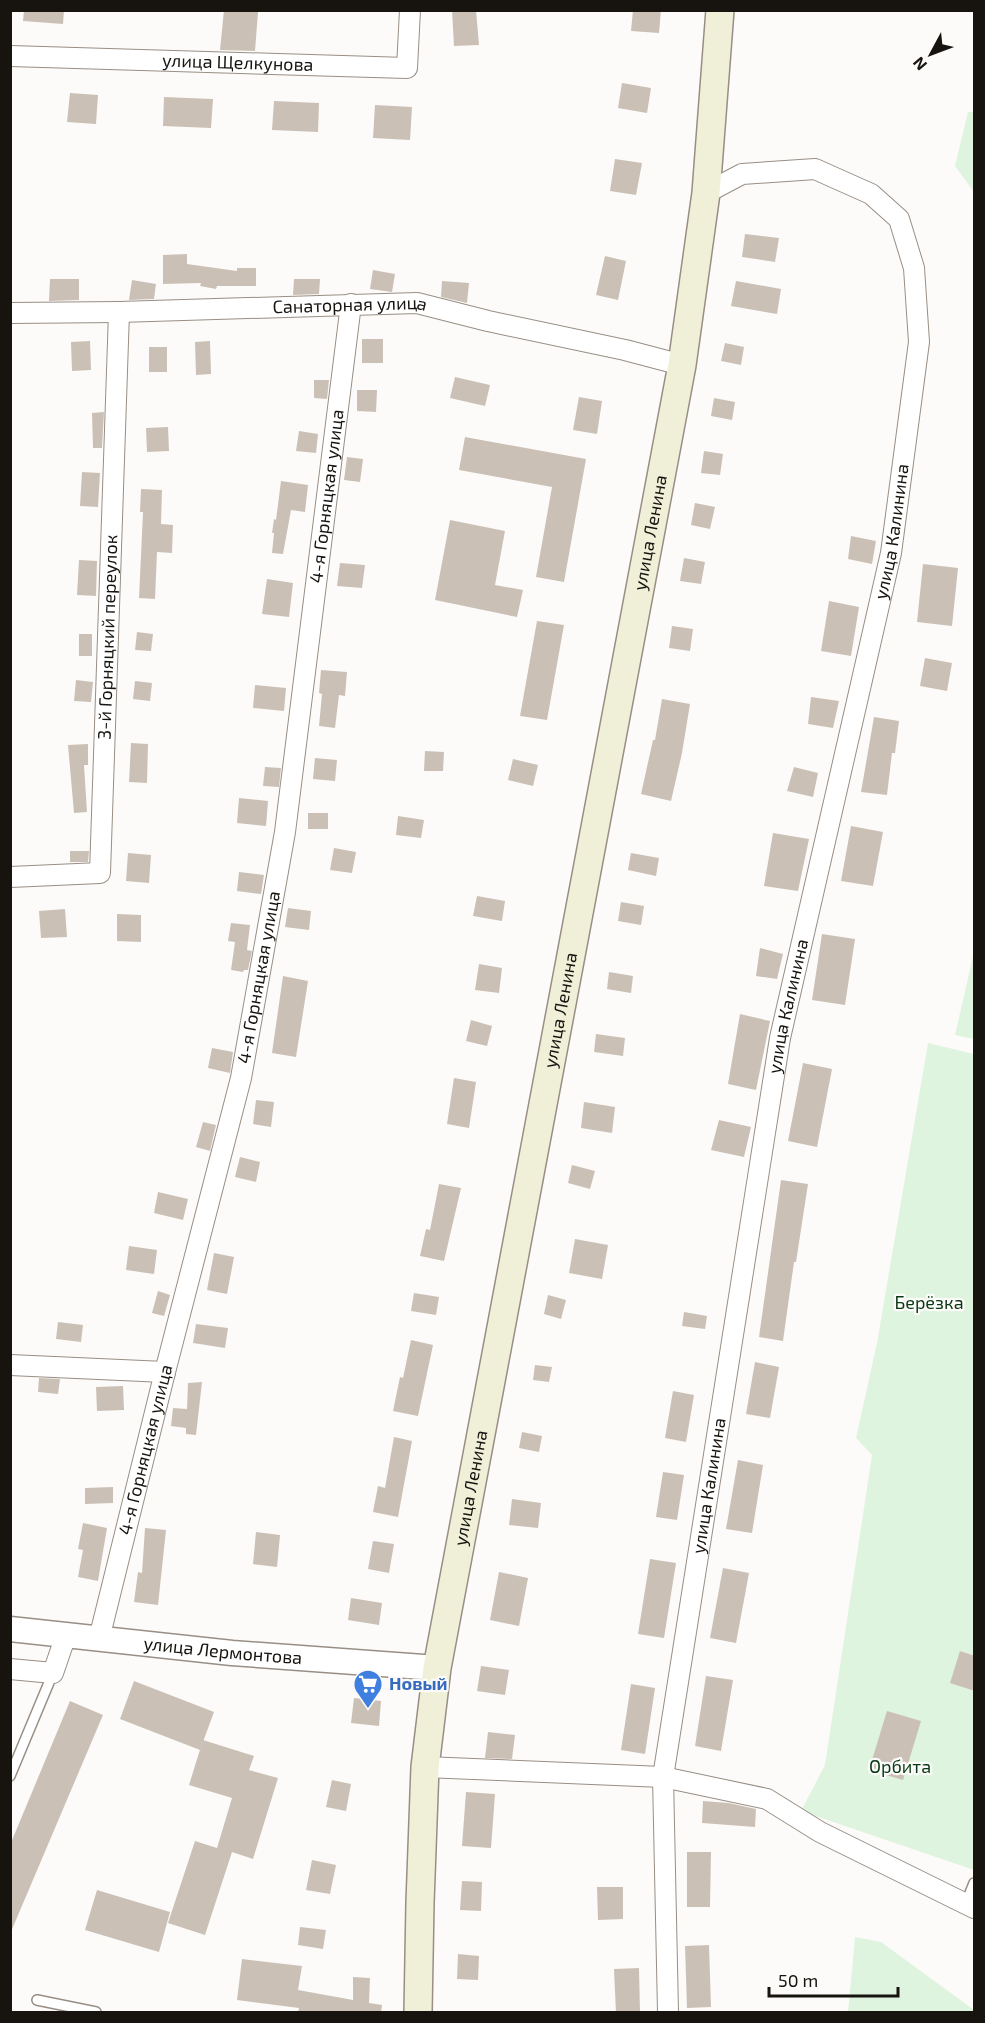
<svg xmlns="http://www.w3.org/2000/svg" width="985" height="2023" viewBox="0 0 985 2023" font-family="'Exo 2',sans-serif">
	<rect width="100%" height="100%" fill="#fdfbf9"/>
	<g fill="#def4df">
		<polygon points="968,112 974,112 974,192 955,166"/>
		<polygon points="974,952 974,1039 955,1035"/>
		<polygon points="928,1043 974,1054 974,1870 801,1811 825,1765 872,1455 856,1438 877,1343"/>
		<polygon points="855,1937 881,1942 974,2010 974,2012 848,2012"/>
	</g>
	<g fill="#cbc0b6">
		<polygon points="24,10 64,10 63,24 23,21"/>
		<polygon points="224,10 258,12 255,51 220,50"/>
		<polygon points="452,10 476,10 479,45 454,46"/>
		<polygon points="633,10 661,10 659,33 631,31"/>
		<polygon points="622,83 651,88 647,113 618,108"/>
		<polygon points="70,93 98,95 96,124 67,122"/>
		<polygon points="164,97 213,99 211,128 163,126"/>
		<polygon points="274,101 319,103 318,132 272,130"/>
		<polygon points="375,105 412,107 410,140 373,138"/>
		<polygon points="615,159 642,163 636,195 610,191"/>
		<polygon points="745,234 779,238 775,262 742,257"/>
		<polygon points="187,254 187,264 237,271 237,268 256,268 256,286 217,286 216,289 200,286 201,283 163,284 163,255"/>
		<polygon points="605,256 626,261 618,300 596,295"/>
		<polygon points="373,270 395,274 392,292 370,289"/>
		<polygon points="50,279 79,279 79,300 49,301"/>
		<polygon points="294,279 320,279 319,294 293,295"/>
		<polygon points="132,280 156,284 154,299 129,300"/>
		<polygon points="442,281 469,283 467,303 441,297"/>
		<polygon points="736,281 781,289 777,314 731,306"/>
		<rect x="362" y="339" width="21" height="24"/>
		<polygon points="90,341 91,370 72,371 71,342"/>
		<polygon points="210,341 211,374 196,375 195,342"/>
		<polygon points="725,343 744,347 741,365 721,361"/>
		<rect x="149" y="347" width="18" height="25"/>
		<polygon points="455,377 490,385 485,406 450,398"/>
		<polygon points="314,380 329,380 327,399 314,398"/>
		<polygon points="357,390 377,390 376,412 357,411"/>
		<polygon points="579,397 602,401 597,434 573,430"/>
		<polygon points="714,398 735,402 732,420 711,416"/>
		<polygon points="104,412 102,448 93,448 92,413"/>
		<polygon points="168,427 169,451 147,452 146,428"/>
		<polygon points="299,431 318,434 316,453 296,451"/>
		<polygon points="465,437 586,459 564,582 536,577 552,487 459,470"/>
		<polygon points="704,451 723,454 720,475 701,473"/>
		<polygon points="347,457 363,459 360,482 344,480"/>
		<polygon points="82,472 100,473 98,507 80,506"/>
		<polygon points="281,481 308,485 305,512 291,510 283,554 272,553 274,533 272,533 274,519 276,520"/>
		<polygon points="141,489 162,490 161,524 173,525 172,553 157,552 155,599 139,598 143,512 140,512"/>
		<polygon points="695,503 715,507 710,529 691,525"/>
		<polygon points="450,520 505,531 495,585 523,590 517,617 435,600"/>
		<polygon points="851,536 876,541 872,564 848,559"/>
		<polygon points="684,558 705,562 701,584 680,581"/>
		<polygon points="79,560 97,561 96,596 77,595"/>
		<polygon points="340,563 365,565 362,588 337,586"/>
		<polygon points="923,564 958,568 952,626 917,622"/>
		<polygon points="267,579 293,583 289,617 262,614"/>
		<polygon points="829,601 859,607 851,656 821,651"/>
		<polygon points="537,621 564,625 547,720 520,716"/>
		<polygon points="672,626 693,629 690,651 669,648"/>
		<polygon points="137,632 153,634 151,651 135,650"/>
		<rect x="79" y="634" width="13" height="22"/>
		<polygon points="925,658 952,663 947,691 920,686"/>
		<polygon points="321,670 347,672 345,696 339,695 335,728 319,726 322,694 319,693"/>
		<polygon points="76,680 93,682 91,702 74,701"/>
		<polygon points="135,681 152,683 150,701 133,699"/>
		<polygon points="255,685 286,688 284,711 253,708"/>
		<polygon points="811,697 839,701 833,728 808,724"/>
		<polygon points="662,699 690,704 682,753 671,801 641,794 653,740 655,740"/>
		<polygon points="874,717 899,721 895,753 892,753 887,795 861,792"/>
		<polygon points="131,743 148,744 147,783 129,782"/>
		<polygon points="88,744 88,765 84,765 87,812 74,813 68,745"/>
		<polygon points="425,751 444,752 443,771 424,771"/>
		<polygon points="315,758 337,760 335,781 313,779"/>
		<polygon points="513,759 538,765 533,786 508,780"/>
		<polygon points="265,767 281,768 279,787 263,786"/>
		<polygon points="794,767 818,773 813,797 787,791"/>
		<polygon points="239,798 268,801 266,826 237,823"/>
		<rect x="308" y="813" width="20" height="16"/>
		<polygon points="398,816 424,820 421,838 396,835"/>
		<polygon points="851,826 883,832 873,886 841,881"/>
		<polygon points="773,833 809,839 798,891 764,886"/>
		<polygon points="334,848 356,852 352,873 330,870"/>
		<polygon points="70,851 89,851 88,862 70,862"/>
		<polygon points="128,853 151,855 149,883 126,881"/>
		<polygon points="631,853 659,858 656,876 628,870"/>
		<polygon points="239,872 264,875 261,894 237,891"/>
		<polygon points="477,896 505,901 502,921 473,916"/>
		<polygon points="621,902 644,906 641,925 618,921"/>
		<polygon points="288,908 311,911 309,930 285,927"/>
		<polygon points="65,909 67,937 41,938 39,911"/>
		<polygon points="117,914 141,915 141,942 117,941"/>
		<polygon points="231,923 250,925 247,950 252,951 248,970 244,970 243,972 231,970 235,942 228,941"/>
		<polygon points="822,934 855,939 845,1005 812,1000"/>
		<polygon points="760,948 783,954 777,979 756,976"/>
		<polygon points="479,964 502,968 499,993 475,990"/>
		<polygon points="609,972 633,976 631,993 607,989"/>
		<polygon points="283,976 308,981 296,1057 272,1053"/>
		<polygon points="740,1014 770,1021 756,1090 728,1084"/>
		<polygon points="471,1020 492,1026 487,1046 466,1041"/>
		<polygon points="596,1034 625,1038 623,1056 594,1052"/>
		<polygon points="212,1048 233,1052 230,1073 208,1068"/>
		<polygon points="803,1063 832,1069 817,1147 788,1141"/>
		<polygon points="454,1078 476,1082 469,1128 447,1124"/>
		<polygon points="256,1100 274,1102 271,1127 253,1124"/>
		<polygon points="584,1102 615,1107 612,1133 581,1128"/>
		<polygon points="719,1120 751,1127 744,1157 711,1150"/>
		<polygon points="203,1122 216,1125 210,1151 196,1147"/>
		<polygon points="240,1157 260,1162 256,1182 235,1177"/>
		<polygon points="572,1165 595,1171 590,1189 568,1183"/>
		<polygon points="781,1180 808,1184 796,1262 794,1262 783,1341 759,1337"/>
		<polygon points="439,1184 461,1188 444,1261 420,1256 426,1229 430,1230"/>
		<polygon points="158,1192 188,1199 183,1220 154,1213"/>
		<polygon points="575,1239 608,1245 602,1279 569,1273"/>
		<polygon points="129,1246 157,1250 154,1274 126,1270"/>
		<polygon points="214,1253 234,1257 227,1294 207,1290"/>
		<polygon points="158,1291 170,1295 164,1316 152,1313"/>
		<polygon points="414,1293 439,1297 436,1315 411,1311"/>
		<polygon points="548,1295 566,1300 561,1319 544,1314"/>
		<polygon points="684,1312 707,1316 705,1329 682,1326"/>
		<polygon points="58,1322 83,1325 81,1342 56,1339"/>
		<polygon points="196,1324 228,1328 225,1348 193,1343"/>
		<polygon points="411,1340 433,1345 418,1416 393,1411 400,1377 403,1378"/>
		<polygon points="755,1362 779,1367 770,1418 746,1414"/>
		<polygon points="535,1365 552,1367 549,1382 533,1380"/>
		<polygon points="39,1378 60,1379 58,1394 38,1392"/>
		<polygon points="202,1382 196,1435 186,1434 186,1428 171,1426 173,1408 187,1409 188,1383"/>
		<polygon points="123,1386 124,1410 97,1411 96,1387"/>
		<polygon points="673,1391 694,1395 686,1442 665,1438"/>
		<polygon points="522,1432 542,1436 539,1452 519,1448"/>
		<polygon points="394,1437 412,1441 398,1517 373,1512 378,1486 385,1488"/>
		<polygon points="738,1460 763,1465 752,1533 726,1529"/>
		<polygon points="663,1472 684,1475 677,1520 656,1517"/>
		<polygon points="113,1487 113,1503 85,1504 85,1488"/>
		<polygon points="512,1499 541,1503 538,1528 509,1525"/>
		<polygon points="83,1523 107,1528 98,1581 78,1577 83,1550 78,1549"/>
		<polygon points="145,1528 166,1530 158,1605 134,1602 138,1572 142,1573"/>
		<polygon points="256,1532 280,1535 277,1567 253,1564"/>
		<polygon points="373,1541 394,1544 389,1573 368,1569"/>
		<polygon points="650,1559 676,1563 664,1638 638,1634"/>
		<polygon points="723,1568 749,1573 736,1643 710,1638"/>
		<polygon points="499,1572 528,1578 519,1626 490,1620"/>
		<polygon points="351,1598 382,1603 379,1625 348,1620"/>
		<polygon points="960,1651 975,1656 975,1691 950,1683"/>
		<polygon points="481,1666 509,1670 505,1695 477,1691"/>
		<polygon points="706,1676 733,1680 721,1751 695,1746"/>
		<polygon points="134,1681 214,1712 200,1750 120,1719"/>
		<polygon points="631,1684 655,1688 645,1754 621,1750"/>
		<polygon points="354,1698 381,1701 379,1726 351,1723"/>
		<polygon points="70,1701 103,1715 10,1934 10,1845"/>
		<polygon points="887,1711 921,1721 903,1780 869,1770"/>
		<polygon points="488,1732 515,1735 512,1759 485,1758"/>
		<polygon points="203,1740 254,1756 249,1770 278,1778 253,1859 232,1852 205,1935 168,1923 195,1841 217,1848 232,1798 189,1785"/>
		<polygon points="332,1780 351,1784 346,1811 326,1807"/>
		<polygon points="466,1792 495,1794 491,1848 462,1846"/>
		<polygon points="703,1801 729,1803 756,1809 755,1827 702,1823"/>
		<polygon points="687,1852 711,1852 710,1907 687,1907"/>
		<polygon points="312,1860 336,1865 330,1894 306,1890"/>
		<polygon points="462,1881 482,1882 481,1911 460,1910"/>
		<polygon points="597,1887 623,1887 623,1919 598,1920"/>
		<polygon points="97,1890 170,1912 159,1952 85,1930"/>
		<polygon points="300,1927 326,1930 323,1949 298,1945"/>
		<polygon points="709,1945 711,2007 687,2008 685,1946"/>
		<polygon points="458,1954 479,1956 478,1980 457,1979"/>
		<polygon points="242,1959 302,1966 298,1990 353,2000 353,1977 370,1978 369,2003 382,2005 381,2013 298,2013 299,2008 237,2000"/>
		<polygon points="639,1968 640,2013 616,2013 614,1969"/>
	</g>
	<g fill="none" stroke-linecap="round" stroke-linejoin="round">
		<g stroke="#988e85" stroke-width="12">
			<g id="service">
				<polyline points="10,1776 53,1673"/>
				<polyline points="966,1903 974,1883"/>
				<polyline points="37,2000 96,2012"/>
			</g>
		</g>
		<g stroke="#988e85" stroke-width="22">
			<g id="minor">
				<path id="s1" d="M 10,56 L 407,68 L 410,10"/>
				<path id="s2" d="M 10,313 L 119,312 L 417,303 L 488,321 L 625,350 L 682,365"/>
				<path id="s3" d="M 10,877 L 100,873 L 119,312"/>
				<polyline points="10,1365 165,1372"/>
				<path id="s4" d="M 99,1639 L 165,1372 L 241,1078 L 285,832 L 351,304"/>
				<polyline points="10,1669 53,1673 66,1635"/>
				<polyline points="425,1767 663,1777 767,1799 820,1832 974,1908"/>
				<path id="s5" d="M 668,2012 L 663,1777 L 780,1038 L 891,553 L 919,342 L 914,268 L 899,219 L 871,194 L 815,169 L 742,174 L 706,193"/>
			</g>
		</g>
		<g stroke="#988e85" stroke-width="27">
			<g id="tertiary">
				<path id="s6" d="M 10,1629 L 232,1653 L 437,1668"/>
			</g>
		</g>
		<g stroke="#988e85" stroke-width="30">
			<g id="secondary">
				<path id="s7" d="M 418,2012 L 420,1903 L 425,1767 L 437,1668 L 682,365 L 706,193 L 720,10"/>
			</g>
		</g>
		<use href="#service" stroke="#fff" stroke-width="9"/>
		<use href="#minor" stroke="#fff" stroke-width="20"/>
		<use href="#tertiary" stroke="#fff" stroke-width="24"/>
		<use href="#secondary" stroke="#f0f0d8" stroke-width="27"/>
	</g>
	<defs>
		<g id="supermarket-pin" transform="scale(1.5)"><path d="M0 17L-7.5 6A9.5 9.5 0 1 1 7.5 6Z" fill="#3f7fe0" stroke="#fdfbf9"/><path d="M-6-5.5h2.5l.6 2H6L4.5 2H-2.5L-4.4-4H-6ZM-1.5 3.2a1.3 1.3 0 1 0 .1 0ZM3 3.2a1.3 1.3 0 1 0 .1 0Z" fill="#fff"/></g>
	</defs>
	<g fill-rule="evenodd">
		<use href="#supermarket-pin" x="368" y="1684"/>
	</g>
	<g text-anchor="middle" stroke-width="4.5" stroke-linejoin="round" paint-order="stroke">
		<g font-size="18" fill="#171410" stroke="#fdfbf9">
			<text dy="6" stroke="none"><textPath href="#s1" startOffset="228">улица Щелкунова</textPath></text>
			<text dy="6" stroke="none"><textPath href="#s2" startOffset="340">Санаторная улица</textPath></text>
			<text dy="6" stroke="none"><textPath href="#s4" startOffset="1167">4-я Горняцкая улица</textPath></text>
			<text dy="6" stroke="none"><textPath href="#s5" startOffset="1502">улица Калинина</textPath></text>
			<text dy="6" stroke="none"><textPath href="#s7" startOffset="1500">улица Ленина</textPath></text>
			<text dy="6" stroke="none"><textPath href="#s3" startOffset="326">3-й Горняцкий переулок</textPath></text>
			<text dy="6" stroke="none"><textPath href="#s4" startOffset="681">4-я Горняцкая улица</textPath></text>
			<text dy="6" stroke="none"><textPath href="#s5" startOffset="1016">улица Калинина</textPath></text>
			<text dy="6" stroke="none"><textPath href="#s7" startOffset="1014">улица Ленина</textPath></text>
			<text dy="6" stroke="none"><textPath href="#s4" startOffset="195">4-я Горняцкая улица</textPath></text>
			<text dy="6" stroke="none"><textPath href="#s5" startOffset="530">улица Калинина</textPath></text>
			<text dy="6" stroke="none"><textPath href="#s7" startOffset="528">улица Ленина</textPath></text>
			<text dy="6" stroke="none"><textPath href="#s6" startOffset="214">улица Лермонтова</textPath></text>
		</g>
		<g font-size="18" fill="#093914" stroke="#fdfbf9">
			<text x="929" y="1309">Берёзка</text>
			<text x="900" y="1773">Орбита</text>
		</g>
		<g font-size="18" font-weight="bold" fill="#366cbe" stroke="#fdfbf9" text-anchor="start">
			<text x="389" y="1690">Новый</text>
		</g>
	</g>
	<rect width="985" height="2023" fill="none" stroke="#171410" stroke-width="24"/>
	<g transform="translate(931 54) rotate(229)" stroke="#fdfbf9" stroke-width="4.5" paint-order="stroke">
	<path d="M0-4.5L10 22L0 15L-10 22Z" fill="#171410"/>
	<text y="-9" font-size="16" font-weight="bold" text-anchor="middle" fill="#171410">N</text>
	</g>
	<path d="M769 1987v9h129v-9" fill="none" stroke="#171410" stroke-width="3"/>
	<text x="778" y="1987" font-size="18" fill="#171410" stroke="#fdfbf9" stroke-width="4.5" paint-order="stroke">50 m</text>
</svg>
